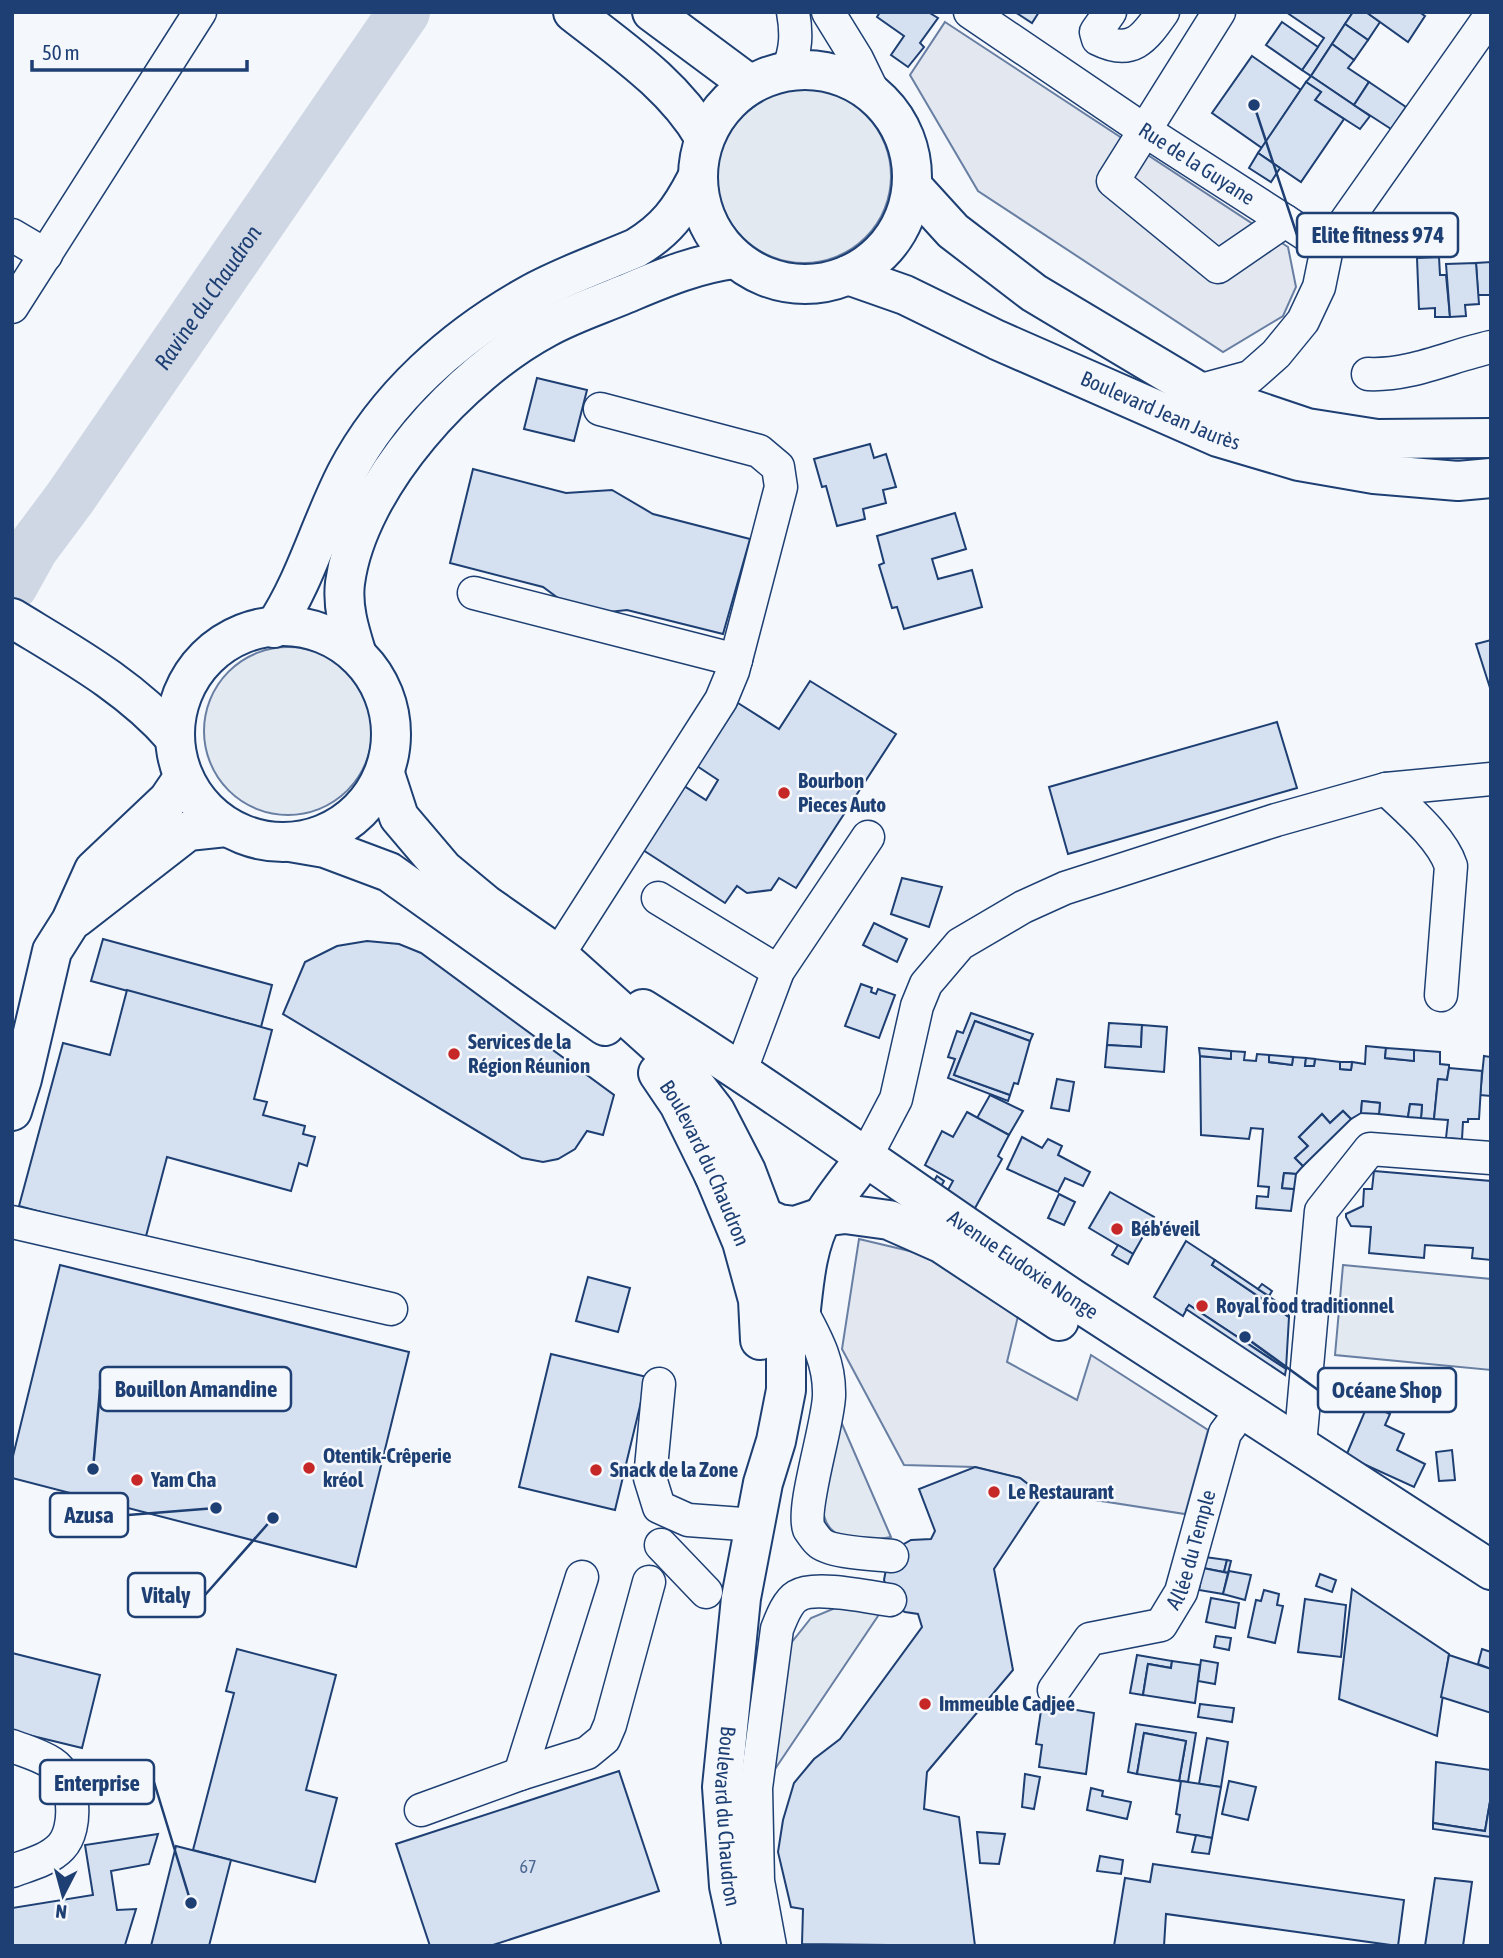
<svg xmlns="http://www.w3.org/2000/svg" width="1503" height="1958" viewBox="0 0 1503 1958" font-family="'Asap Condensed',sans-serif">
	<rect width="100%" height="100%" fill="#f4f7fb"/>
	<g fill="#e3e9f0" stroke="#687fa3" stroke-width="2">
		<circle cx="804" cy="176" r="87"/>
		<circle cx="288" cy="731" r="84"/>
		<polygon points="1343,1265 1491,1279 1491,1370 1335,1355"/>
		<path d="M 839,1417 L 891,1537 C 861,1543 821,1544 823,1502 C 823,1493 826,1484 828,1476 C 832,1456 835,1437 839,1417 Z"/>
		<polygon points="840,1606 880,1613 769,1778 788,1647 811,1618"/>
	</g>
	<g fill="#e3e8f0" stroke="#687fa3" stroke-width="2">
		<polygon points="945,22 1288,247 1296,287 1283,316 1223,352 978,191 910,75"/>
		<polygon points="859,1239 922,1254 1019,1312 1007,1362 1077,1400 1091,1355 1208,1430 1185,1514 1037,1491 1020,1478 975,1467 904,1465 842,1349"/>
	</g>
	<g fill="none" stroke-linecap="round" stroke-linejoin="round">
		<path stroke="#cfd7e4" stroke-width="52" id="s1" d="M 12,585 L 32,549 L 70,498 L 404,12"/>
	</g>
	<g fill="#d5e0f0" stroke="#1d3f73" stroke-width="2">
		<polygon points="880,12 928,12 938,18 920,43 924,47 908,67 891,55 904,36 877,17"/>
		<polygon points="1015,12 1039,12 1032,23"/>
		<polygon points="1286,12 1353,12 1311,76 1302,70 1324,38"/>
		<polygon points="1353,12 1366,12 1380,22 1368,40 1345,24"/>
		<polygon points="1366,12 1419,12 1425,16 1408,42"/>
		<polygon points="1282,22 1318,47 1302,70 1266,45"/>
		<polygon points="1345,24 1368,40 1354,60 1332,44"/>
		<polygon points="1332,44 1354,60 1348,68 1369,82 1354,105 1311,76"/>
		<polygon points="1252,56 1301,90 1262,148 1212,113"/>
		<polygon points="1311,76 1370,116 1360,129 1315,100 1321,92 1306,82"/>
		<polygon points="1306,82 1321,92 1315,100 1344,119 1301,182 1258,153"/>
		<polygon points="1369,82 1406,107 1391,129 1354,105"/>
		<polygon points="1258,153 1280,168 1271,182 1249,168"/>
		<polygon points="1439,257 1440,275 1446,275 1450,317 1435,317 1435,308 1419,309 1417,258"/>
		<polygon points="1491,262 1491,295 1478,295 1476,263"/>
		<polygon points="1476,263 1479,304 1465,305 1466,316 1450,317 1446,264"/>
		<polygon points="537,378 587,390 574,441 524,429"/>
		<polygon points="870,444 874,458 886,454 896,487 883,490 886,503 863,509 865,519 837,526 826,486 822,487 814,459"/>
		<polygon points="473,469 566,493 612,490 653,514 750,539 723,634 627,610 581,615 543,587 450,563"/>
		<polygon points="955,513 966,549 932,559 938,579 972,570 982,607 904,629 897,607 892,608 879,565 884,563 877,536"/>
		<polygon points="1491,640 1491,691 1476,644"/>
		<polygon points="810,681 896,734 796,888 779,878 771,890 747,893 737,886 725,903 643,850 684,786 706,800 718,780 697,766 738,703 779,729"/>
		<polygon points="1277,722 1297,788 1068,854 1049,787"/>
		<polygon points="902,878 942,887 929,927 891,914"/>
		<polygon points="874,923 907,939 897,962 863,945"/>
		<polygon points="103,939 272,985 261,1027 91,981"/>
		<polygon points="367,941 399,944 421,953 614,1095 603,1135 587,1131 575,1149 558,1159 543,1162 522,1158 283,1014 305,962 337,946"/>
		<polygon points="861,984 872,988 871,992 876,994 878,989 895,995 879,1038 845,1026"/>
		<polygon points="127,990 272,1030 254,1099 267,1102 263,1115 305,1126 303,1134 315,1137 307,1166 299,1163 291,1191 167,1157 145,1240 19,1206 63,1043 110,1055"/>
		<polygon points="971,1013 1033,1034 1030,1041 975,1021 954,1075 1010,1095 1008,1101 948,1078 955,1059 948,1057 957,1031 963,1033"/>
		<polygon points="975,1021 1030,1041 1018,1084 1014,1083 1010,1095 954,1075"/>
		<polygon points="1109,1023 1142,1025 1141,1047 1107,1045"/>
		<polygon points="1142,1025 1167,1027 1164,1072 1105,1067 1107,1045 1141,1047"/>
		<polygon points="1366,1046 1386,1048 1385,1058 1414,1061 1414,1050 1440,1052 1440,1064 1449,1065 1449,1068 1447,1080 1438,1079 1434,1119 1421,1118 1422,1105 1410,1104 1408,1117 1379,1114 1380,1103 1362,1101 1361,1113 1351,1119 1343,1111 1330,1123 1322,1114 1299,1137 1308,1146 1295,1158 1303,1166 1296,1174 1284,1173 1282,1188 1294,1189 1291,1211 1256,1208 1257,1196 1268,1197 1269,1187 1258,1186 1263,1129 1251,1128 1249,1139 1201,1135 1200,1056 1231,1059 1231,1051 1245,1052 1244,1060 1256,1061 1257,1054 1269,1055 1269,1062 1292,1065 1293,1057 1306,1058 1305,1066 1314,1066 1315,1059 1340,1062 1340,1069 1351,1070 1352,1062 1365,1064"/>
		<polygon points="1199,1048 1231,1051 1231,1059 1200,1056"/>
		<polygon points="1386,1048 1414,1050 1414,1061 1385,1058"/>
		<polygon points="1269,1055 1293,1057 1292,1065 1269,1062"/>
		<polygon points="1484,1056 1491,1057 1491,1096 1480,1095"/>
		<polygon points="1306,1058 1315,1059 1314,1066 1305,1066"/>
		<polygon points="1340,1062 1352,1062 1351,1070 1340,1069"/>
		<polygon points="1449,1068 1482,1071 1479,1119 1468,1119 1468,1122 1463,1122 1462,1139 1446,1138 1448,1120 1434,1119 1438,1079 1447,1080"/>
		<polygon points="1057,1079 1074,1082 1069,1111 1051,1108"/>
		<polygon points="990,1095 1023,1111 1009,1135 977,1118"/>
		<polygon points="1362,1101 1380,1103 1379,1114 1361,1113"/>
		<polygon points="1410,1104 1422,1105 1421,1118 1408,1117"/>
		<polygon points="1343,1111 1351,1119 1303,1166 1295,1158 1308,1146 1299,1137 1322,1114 1330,1123"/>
		<polygon points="967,1112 1009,1135 998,1156 1002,1159 974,1210 948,1190 953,1181 925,1165 942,1131 953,1137"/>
		<polygon points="1022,1137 1042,1148 1048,1139 1062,1146 1058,1155 1090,1172 1083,1186 1065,1178 1058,1192 1007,1169"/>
		<polygon points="1374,1171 1491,1181 1491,1260 1472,1258 1473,1248 1425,1245 1424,1258 1369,1253 1371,1227 1351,1226 1346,1217 1346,1214 1363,1206 1364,1189 1372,1189"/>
		<polygon points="1284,1173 1296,1174 1294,1189 1282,1188"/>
		<polygon points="937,1176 944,1181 939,1190 931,1186"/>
		<polygon points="1110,1192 1154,1217 1133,1254 1089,1228"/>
		<polygon points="1059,1194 1075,1202 1064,1225 1048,1218"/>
		<polygon points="1186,1241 1215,1260 1212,1265 1289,1317 1286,1369 1189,1305 1183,1316 1154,1297"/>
		<polygon points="1118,1245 1133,1254 1128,1264 1112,1255"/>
		<polygon points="1215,1260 1289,1310 1289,1317 1212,1265"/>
		<polygon points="60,1265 409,1352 356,1567 12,1478 12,1460"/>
		<polygon points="588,1277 630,1288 618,1332 576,1321"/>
		<polygon points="1262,1284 1272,1291 1269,1296 1258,1289"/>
		<polygon points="1189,1305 1286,1369 1285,1375 1186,1309"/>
		<polygon points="551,1354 647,1377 615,1510 519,1487"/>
		<polygon points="1368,1404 1390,1414 1385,1425 1404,1434 1397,1450 1425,1464 1414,1487 1346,1456"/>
		<polygon points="1452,1450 1455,1480 1439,1481 1436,1452"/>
		<polygon points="975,1467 1020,1478 1037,1491 1041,1498 994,1569 1013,1670 927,1772 924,1809 959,1817 975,1946 802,1944 803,1909 791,1907 778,1852 783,1820 794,1783 814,1759 840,1739 922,1627 918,1614 905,1612 893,1606 884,1580 887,1564 897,1548 911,1540 931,1539 935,1531 919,1489"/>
		<polygon points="1205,1557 1227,1560 1224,1572 1203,1568"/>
		<polygon points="1227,1560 1231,1561 1228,1573 1224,1572"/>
		<polygon points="1203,1568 1228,1573 1223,1594 1199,1590"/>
		<polygon points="1229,1571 1251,1575 1245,1600 1223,1594"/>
		<polygon points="1320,1574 1336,1580 1332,1592 1316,1586"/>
		<polygon points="1352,1589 1449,1654 1437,1736 1339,1699"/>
		<polygon points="1264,1590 1279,1594 1277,1605 1283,1606 1275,1643 1248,1637 1256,1600 1261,1601"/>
		<polygon points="1211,1598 1239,1603 1235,1628 1206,1622"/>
		<polygon points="1305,1599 1346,1605 1341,1657 1298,1652"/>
		<polygon points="1216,1636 1231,1638 1229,1650 1214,1647"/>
		<polygon points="237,1649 336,1675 306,1790 337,1798 315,1882 193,1850 234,1693 226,1691"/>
		<polygon points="1482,1649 1491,1652 1491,1669 1478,1664"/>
		<polygon points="12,1653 100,1675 82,1748 12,1731"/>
		<polygon points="1137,1655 1172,1661 1171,1668 1148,1664 1143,1695 1130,1693"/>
		<polygon points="1449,1655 1491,1669 1491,1713 1441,1697"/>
		<polygon points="1201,1660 1218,1663 1215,1684 1198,1681"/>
		<polygon points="1172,1661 1200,1665 1195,1703 1143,1695 1148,1664 1171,1668"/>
		<polygon points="1042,1704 1094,1713 1086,1774 1039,1767 1042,1745 1036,1744"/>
		<polygon points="1200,1704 1234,1708 1232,1722 1198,1717"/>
		<polygon points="1136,1724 1196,1733 1188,1782 1179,1781 1186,1741 1144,1733 1137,1774 1128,1772"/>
		<polygon points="1144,1733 1186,1741 1179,1781 1137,1774"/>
		<polygon points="1207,1738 1228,1742 1221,1787 1199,1784"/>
		<polygon points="1436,1762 1491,1770 1491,1796 1485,1831 1433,1823"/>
		<polygon points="619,1771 659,1891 490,1946 430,1946 396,1844"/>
		<polygon points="1025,1774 1040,1777 1034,1809 1022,1807"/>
		<polygon points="1181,1781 1221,1787 1212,1838 1177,1832 1180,1815 1176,1814"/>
		<polygon points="1229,1781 1256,1787 1248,1820 1222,1814"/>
		<polygon points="1091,1788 1103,1791 1102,1796 1131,1802 1127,1819 1087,1810"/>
		<polygon points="1491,1796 1491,1837 1433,1829 1433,1823 1485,1831"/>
		<polygon points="977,1832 1005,1834 999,1864 980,1863"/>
		<polygon points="158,1834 149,1864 111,1871 117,1910 136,1909 125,1945 12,1945 12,1908 93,1895 85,1845"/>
		<polygon points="1196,1835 1212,1838 1209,1854 1192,1852"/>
		<polygon points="176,1846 231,1860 209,1946 151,1946"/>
		<polygon points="1100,1856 1123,1860 1121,1874 1097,1871"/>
		<polygon points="1153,1864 1404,1900 1398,1946 1166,1914 1164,1946 1114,1946 1125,1878 1150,1882"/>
		<polygon points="1435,1878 1472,1882 1463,1946 1425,1946"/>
	</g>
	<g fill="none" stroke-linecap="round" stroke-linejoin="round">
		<g stroke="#1d3f73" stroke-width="35">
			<g id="minor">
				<polyline points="828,12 857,59 874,94"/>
				<path id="s2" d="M 970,12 L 1144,130 L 1327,248"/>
				<path d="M 1110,12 L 1096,32 L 1098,39 C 1132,56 1144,39 1163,12"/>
				<polyline points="1219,12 1113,181 1218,267 1285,221"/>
				<path d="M 788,70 C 796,50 797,34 793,12"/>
				<polyline points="12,235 46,255"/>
				<polyline points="12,307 200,12"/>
				<path d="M 1368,374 C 1411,376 1450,356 1491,347"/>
				<polyline points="1198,391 1250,377 1276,354 1303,321 1319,287 1327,248 1491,15"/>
				<polyline points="474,593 736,660"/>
				<path d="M 1386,789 C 1407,809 1442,838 1451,866 L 1441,995"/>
				<polyline points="658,898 778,971"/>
				<polyline points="558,955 721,700 733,671 781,487 778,467 759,451 600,409"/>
				<polyline points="741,1070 778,971 868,837"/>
				<polyline points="865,1158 896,1099 917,1006 926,984 960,944 1023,907 1065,888 1276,820 1386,789 1491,779"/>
				<polyline points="12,1222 391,1309"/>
				<path d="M 801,1310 C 816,1338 830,1362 829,1396 C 828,1426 801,1508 809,1529 C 811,1532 816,1539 819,1542 C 830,1553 875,1554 892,1556"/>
				<polyline points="659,1384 650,1478 659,1507 688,1520 756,1525"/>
				<polyline points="1300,1445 1321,1211 1370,1149 1491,1158"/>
				<polyline points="661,1545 706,1592"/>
				<path id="s3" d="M 1054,1690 L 1090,1639 L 1161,1625 L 1181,1592 L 1225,1433 L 1231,1425"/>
				<path d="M 12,1746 C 25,1751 40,1755 52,1763 C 75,1778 79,1828 61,1847 C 49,1860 28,1865 12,1871"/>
				<polyline points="520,1774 582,1577"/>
				<polyline points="421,1810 520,1774 587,1753 604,1739 610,1725 649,1582"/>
				<path d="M 770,1946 L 758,1881 L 756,1788 L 777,1629 C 781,1619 787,1602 797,1596 C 814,1585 869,1597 890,1600"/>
			</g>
		</g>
		<g stroke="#1d3f73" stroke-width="42">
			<g id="major">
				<path d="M 573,12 C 620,49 674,85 704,137"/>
				<polyline points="652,12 749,84"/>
				<circle cx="805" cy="177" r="107"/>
				<polyline points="912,186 953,231 1034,293 1198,391 1307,428 1377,439 1491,438"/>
				<path id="s4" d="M 848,275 L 905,295 L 997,340 L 1218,437 L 1299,461 L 1374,474 L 1458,481 L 1491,478"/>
				<path d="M 12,618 C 69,653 130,686 174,737"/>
				<circle cx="283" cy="734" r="108"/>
				<path d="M 274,628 C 306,580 320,525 346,474 C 386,397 454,337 529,295 C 563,276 601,263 636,248 C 666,230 680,211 696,180"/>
				<path d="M 357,655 C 350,632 342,608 345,583 C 358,484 462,373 546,328 C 571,314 599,305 625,294 C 661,279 695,264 735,259"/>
				<path id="s5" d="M 385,774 L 399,817 L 444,870 L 485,904 L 558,955 L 659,1046 L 688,1076 L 715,1111 L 746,1171 L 774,1245 L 786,1315 L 786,1390 L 776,1441 L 763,1483 L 741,1598 L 722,1787 L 729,1886 L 742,1946"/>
				<polyline points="290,842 325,848 389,872 605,1026"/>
				<polyline points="76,918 188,831 226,827"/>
				<path id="s6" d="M 643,1009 C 790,1101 929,1203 1073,1299 C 1212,1390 1352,1479 1491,1570"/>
				<path id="s7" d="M 658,1073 L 679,1104 L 714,1175 L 742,1242 L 758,1300 L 760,1340"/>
				<polyline points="12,1111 22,1079 52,951 71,921 94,870 168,800 183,778"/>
				<polyline points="714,1175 739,1206 779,1224 795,1226 822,1217 845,1214 889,1220 941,1243 1059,1321"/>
				<path d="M 800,1318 C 804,1284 806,1247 823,1216 C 835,1196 851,1177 865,1158"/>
			</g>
		</g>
		<use href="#minor" stroke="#f4f7fb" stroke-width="32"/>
		<use href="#major" stroke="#f4f7fb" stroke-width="38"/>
	</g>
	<g fill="#c62828" stroke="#f4f7fb" stroke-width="2.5">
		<circle cx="784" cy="793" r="7"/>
		<circle cx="454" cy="1054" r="7"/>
		<circle cx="1117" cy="1229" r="7"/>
		<circle cx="1202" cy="1306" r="7"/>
		<circle cx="309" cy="1468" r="7"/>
		<circle cx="596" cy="1470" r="7"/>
		<circle cx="137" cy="1480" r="7"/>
		<circle cx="994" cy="1492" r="7"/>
		<circle cx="925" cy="1704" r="7"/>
	</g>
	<g text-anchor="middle" stroke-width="5" stroke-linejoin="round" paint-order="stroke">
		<g font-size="18" fill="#4b6792">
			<text x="528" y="1873">67</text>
		</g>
		<g font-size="21" fill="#1d3f73" stroke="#f4f7fb">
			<text dy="7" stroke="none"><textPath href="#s2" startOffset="273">Rue de la Guyane</textPath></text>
			<text dy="7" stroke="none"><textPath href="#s4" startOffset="341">Boulevard Jean Jaurès</textPath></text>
			<text dy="7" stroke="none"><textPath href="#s7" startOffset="102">Boulevard du Chaudron</textPath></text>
			<text dy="7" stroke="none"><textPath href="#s6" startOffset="458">Avenue Eudoxie Nonge</textPath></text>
			<text dy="7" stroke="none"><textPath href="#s3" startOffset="217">Allée du Temple</textPath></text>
			<text dy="7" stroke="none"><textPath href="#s5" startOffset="1204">Boulevard du Chaudron</textPath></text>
		</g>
		<g font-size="21" font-weight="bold" fill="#1d3f73" stroke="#f4f7fb" text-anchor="start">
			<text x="798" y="788">Bourbon<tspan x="798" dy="24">Pieces Auto</tspan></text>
			<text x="468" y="1049">Services de la<tspan x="468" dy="24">Région Réunion</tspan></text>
			<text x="1131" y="1236">Béb'éveil</text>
			<text x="1216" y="1313">Royal food traditionnel</text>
			<text x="323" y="1463">Otentik-Crêperie<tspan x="323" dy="24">kréol</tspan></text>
			<text x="610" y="1477">Snack de la Zone</text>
			<text x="151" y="1487">Yam Cha</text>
			<text x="1008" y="1499">Le Restaurant</text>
			<text x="939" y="1711">Immeuble Cadjee</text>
		</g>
		<g font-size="23" font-style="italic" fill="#1d3f73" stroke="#f4f7fb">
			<text dy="8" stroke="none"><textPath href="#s1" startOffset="348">Ravine du Chaudron</textPath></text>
		</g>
	</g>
	<path fill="none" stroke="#1d3f73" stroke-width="2.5" d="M1254 105L1297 235M93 1469L100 1389M1245 1337L1318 1390M216 1508L128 1515M273 1518L205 1595M191 1903L154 1782"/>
	<g fill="#1d3f73" stroke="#f4f7fb" stroke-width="2.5">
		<circle cx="1254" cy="105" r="7"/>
		<circle cx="93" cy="1469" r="7"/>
		<circle cx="1245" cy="1337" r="7"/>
		<circle cx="216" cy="1508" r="7"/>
		<circle cx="273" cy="1518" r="7"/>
		<circle cx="191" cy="1903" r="7"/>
	</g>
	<g fill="#f4f7fb" stroke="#1d3f73" stroke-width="2.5">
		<rect x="1297" y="213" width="161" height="44" rx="7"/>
		<rect x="100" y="1367" width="191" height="44" rx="7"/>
		<rect x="1318" y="1368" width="138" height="44" rx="7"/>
		<rect x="50" y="1493" width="78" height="44" rx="7"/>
		<rect x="128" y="1573" width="77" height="44" rx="7"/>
		<rect x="40" y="1760" width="114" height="44" rx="7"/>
	</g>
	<g font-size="23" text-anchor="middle" font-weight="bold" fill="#1d3f73">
		<text x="1378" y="243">Elite fitness 974</text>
		<text x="196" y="1397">Bouillon Amandine</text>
		<text x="1387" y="1398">Océane Shop</text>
		<text x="89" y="1523">Azusa</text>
		<text x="166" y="1603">Vitaly</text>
		<text x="97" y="1791">Enterprise</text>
	</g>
	<rect width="1503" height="1958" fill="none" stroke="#1d3f73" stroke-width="28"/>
	<g transform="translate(63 1895) rotate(186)" stroke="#f4f7fb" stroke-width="5" paint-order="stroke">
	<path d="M0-5L12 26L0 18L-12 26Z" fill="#1d3f73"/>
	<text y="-10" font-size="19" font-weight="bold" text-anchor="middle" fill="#1d3f73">N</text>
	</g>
	<path d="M32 60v10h215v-10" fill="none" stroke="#1d3f73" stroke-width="3.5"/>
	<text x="42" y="60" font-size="21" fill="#1d3f73" stroke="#f4f7fb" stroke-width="5" paint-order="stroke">50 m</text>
</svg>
